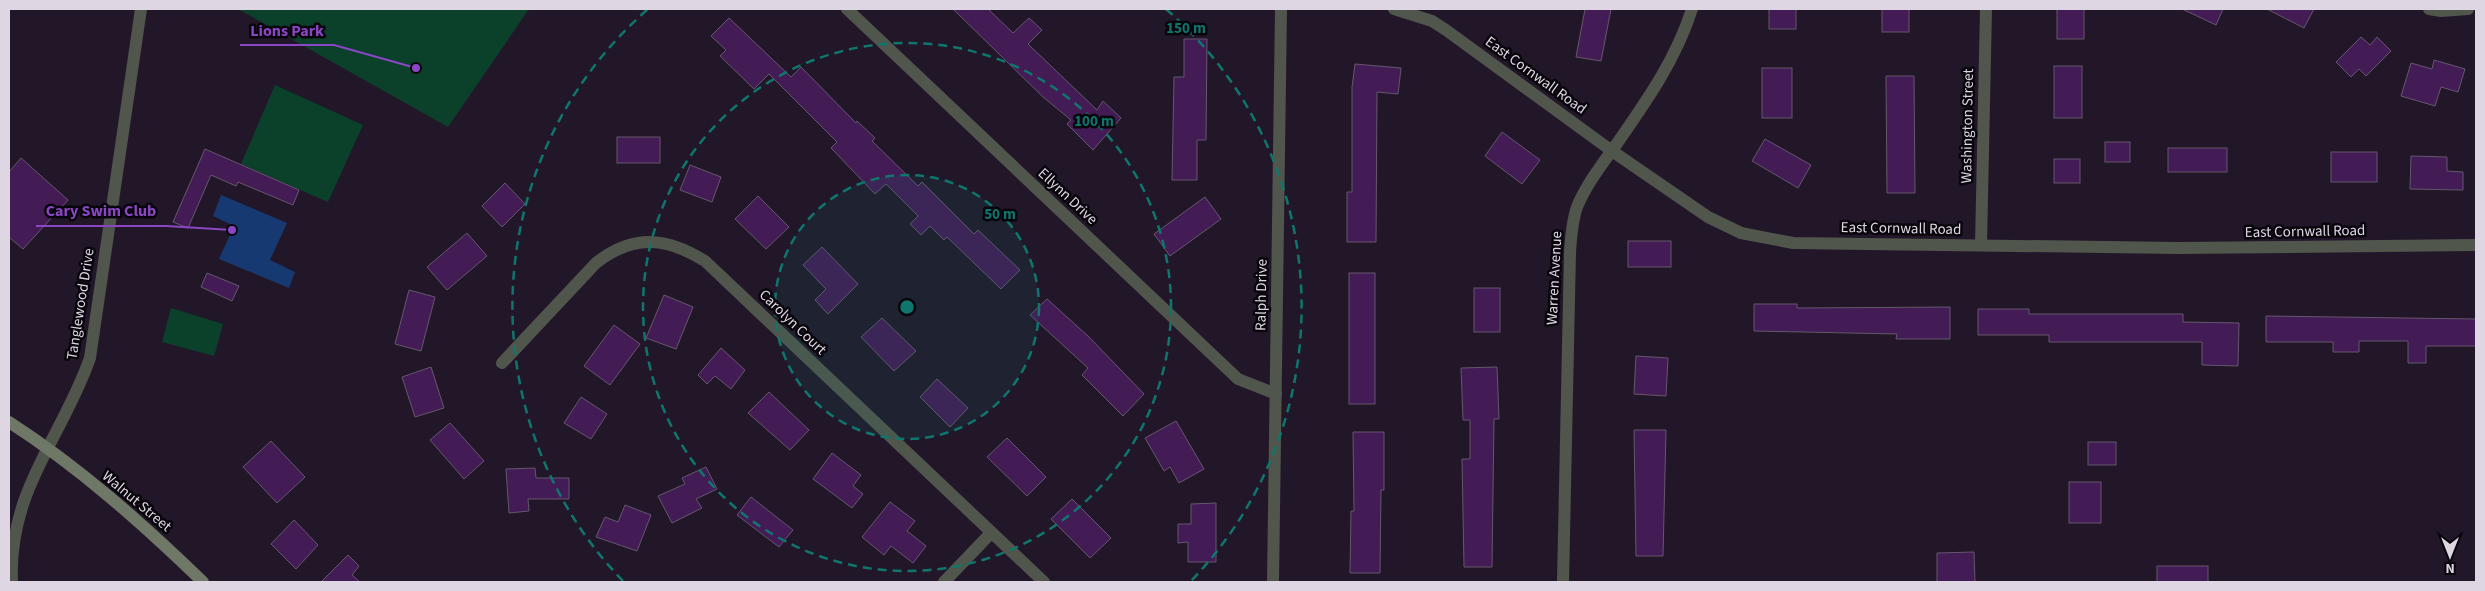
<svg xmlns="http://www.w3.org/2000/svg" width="2485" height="591" viewBox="0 0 2485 591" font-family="'Source Sans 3',sans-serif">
	<rect width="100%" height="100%" fill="#221729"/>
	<g fill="#0b402b">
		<polygon points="238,9 529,9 448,127"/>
		<polygon points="275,85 363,125 328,202 241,164"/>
		<polygon points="171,308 223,324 214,356 162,342"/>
	</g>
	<polygon fill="#163971" points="221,195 287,223 270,260 295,272 289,288 219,259 233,228 232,225 213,216"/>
	<g fill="#431c56" stroke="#65576d">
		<polygon points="953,9 988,9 1013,33 1029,18 1042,30 1028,44 1097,110 1103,101 1121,118 1093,150 1067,124 1071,120 1043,97"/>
		<polygon points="1585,9 1611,9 1601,61 1576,57"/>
		<rect x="1769" y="9" width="27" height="20"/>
		<rect x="1882" y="9" width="27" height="23"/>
		<rect x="2057" y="9" width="27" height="30"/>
		<polygon points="2182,9 2223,9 2216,25"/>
		<polygon points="2267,9 2314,9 2304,28"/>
		<polygon points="729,18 791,77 801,67 856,123 857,121 875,138 872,141 918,186 922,182 974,234 978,230 1020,270 1001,289 947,237 944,240 930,226 921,235 910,224 918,216 886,184 875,194 831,148 837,142 769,74 754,89 720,56 726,50 711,36"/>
		<polygon points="2361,37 2370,45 2377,37 2391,51 2366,76 2359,69 2351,77 2336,62"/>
		<polygon points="1184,39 1207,39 1206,140 1197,140 1197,180 1172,180 1174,77 1184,77"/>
		<polygon points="2434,60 2465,69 2458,92 2441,87 2435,106 2401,96 2411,63 2432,69"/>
		<polygon points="1355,64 1401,68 1398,94 1377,92 1376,242 1347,242 1347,192 1352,192 1352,87"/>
		<rect x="2054" y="66" width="28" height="52"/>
		<rect x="1762" y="68" width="30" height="50"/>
		<polygon points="1886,76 1914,76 1915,193 1887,193"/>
		<polygon points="1502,132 1540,160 1522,184 1485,156"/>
		<rect x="617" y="137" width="43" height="26"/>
		<polygon points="1765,139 1811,165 1798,188 1752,161"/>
		<rect x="2105" y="142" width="25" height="20"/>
		<rect x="2168" y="148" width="59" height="24"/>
		<polygon points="205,149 299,190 293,205 238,182 236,186 211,175 188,228 173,222"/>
		<rect x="2331" y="152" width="46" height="30"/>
		<polygon points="2411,156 2447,157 2447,171 2463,172 2463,190 2410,189"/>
		<polygon points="21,158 68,200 23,249 9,237 9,172"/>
		<rect x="2054" y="159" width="26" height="24"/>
		<polygon points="690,165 721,177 712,202 680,190"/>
		<polygon points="505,183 525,204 502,227 482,206"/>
		<polygon points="758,196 789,227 766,249 735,219"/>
		<polygon points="1205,197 1221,219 1170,256 1154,234"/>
		<polygon points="467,233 487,256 447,290 427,267"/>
		<rect x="1628" y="241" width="43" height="26"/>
		<polygon points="822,247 858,284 828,314 815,300 826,289 803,265"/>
		<polygon points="207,273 239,286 232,301 201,287"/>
		<rect x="1349" y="273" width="26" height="131"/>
		<rect x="1474" y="288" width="26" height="44"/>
		<polygon points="409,290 435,297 421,351 395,344"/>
		<polygon points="664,295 693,307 676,349 646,338"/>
		<polygon points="1047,299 1089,337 1144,394 1123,416 1082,375 1088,368 1030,315"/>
		<polygon points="1754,304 1797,304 1797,308 1950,307 1950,339 1896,339 1897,334 1754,331"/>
		<polygon points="1978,309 2029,309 2029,314 2183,314 2183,322 2239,323 2238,366 2202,365 2202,342 2049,342 2049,335 1978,335"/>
		<polygon points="2266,316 2476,319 2476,346 2426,346 2426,363 2408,363 2408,341 2359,341 2359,352 2333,352 2333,342 2266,342"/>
		<polygon points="882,318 916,351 894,371 861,337"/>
		<polygon points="614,325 640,344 610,385 584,366"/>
		<polygon points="721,348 745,370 731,389 715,376 707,384 698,375"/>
		<polygon points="1636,356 1668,358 1666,396 1634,394"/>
		<polygon points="431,367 444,408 415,417 402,377"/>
		<polygon points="1497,367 1499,419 1494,419 1492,567 1464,567 1462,459 1470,459 1470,420 1463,420 1461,368"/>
		<polygon points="937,379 968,408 950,427 920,397"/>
		<polygon points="769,392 809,430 790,450 748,413"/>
		<polygon points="581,397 607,414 591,439 564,423"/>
		<polygon points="1176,421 1204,469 1179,483 1170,467 1164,471 1145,438"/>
		<polygon points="450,423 484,461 464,479 430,440"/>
		<polygon points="1634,430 1666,430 1663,556 1636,556"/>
		<polygon points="1353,432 1384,432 1384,490 1381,490 1380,573 1350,573 1351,511 1354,511"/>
		<polygon points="1007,438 1046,477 1027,496 987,457"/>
		<polygon points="271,441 305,477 277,503 243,467"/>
		<rect x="2088" y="442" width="28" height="23"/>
		<polygon points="832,453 861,475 853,486 863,494 852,508 813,479"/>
		<polygon points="706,467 717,489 696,499 702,508 672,523 658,496 685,484 682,478"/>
		<polygon points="535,468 536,478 569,478 569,499 528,499 529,511 509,513 506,469"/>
		<rect x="2069" y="482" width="32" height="41"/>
		<polygon points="751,497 793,530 779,547 737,515"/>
		<polygon points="1072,499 1111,538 1090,558 1051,519"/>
		<polygon points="890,502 915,521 907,531 926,546 913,563 891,546 884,555 862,537"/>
		<polygon points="1216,503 1216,562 1188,562 1188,542 1178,543 1178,524 1191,524 1191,504"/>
		<polygon points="625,505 651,515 637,551 596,537 605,517 618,522"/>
		<polygon points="294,520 318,545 296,569 271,544"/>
		<polygon points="1974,552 1975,582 1937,582 1937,553"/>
		<polygon points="348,555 359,566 352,575 360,582 321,582"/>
		<rect x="2157" y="566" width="51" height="16"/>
	</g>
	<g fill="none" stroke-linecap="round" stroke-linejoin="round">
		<g stroke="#51564c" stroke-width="12">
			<polyline points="847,9 1238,379 1276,394"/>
			<polyline points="1394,9 1432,21 1446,30 1612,151 1708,217 1741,233 1793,243 2178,248 2476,245"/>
			<polyline points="2429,9 2441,11 2468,9"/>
			<polyline points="1981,245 1986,9"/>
			<path d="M 502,363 L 596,263 C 633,234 667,237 705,261 L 1044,582"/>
			<path d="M 12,582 C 8,490 62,438 90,358 L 141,9"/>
			<polyline points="944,582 991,533"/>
			<polyline points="1273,582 1281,9"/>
			<path d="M 1563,582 L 1570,252 C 1571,237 1572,221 1577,207 C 1587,183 1603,163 1618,142 C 1648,99 1676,59 1692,9"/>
		</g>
		<path stroke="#6f7767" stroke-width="12" d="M 9,422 C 79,467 143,524 203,582"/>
	</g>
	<circle cx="907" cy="307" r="132" fill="#0f766e" fill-opacity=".12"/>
	<g fill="none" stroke="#0f766e" stroke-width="2.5" stroke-dasharray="9 6">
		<circle cx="907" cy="307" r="132"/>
		<circle cx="907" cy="307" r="264"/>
		<path d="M623 581A395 395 0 0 1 648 9M1166 9A395 395 0 0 1 1191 581"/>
	</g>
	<g text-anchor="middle" stroke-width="5" stroke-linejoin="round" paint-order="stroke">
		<g font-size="15" fill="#ded6e3" stroke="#09050c">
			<text transform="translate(1536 75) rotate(36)" y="5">East Cornwall Road</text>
			<text transform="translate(1967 126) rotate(-89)" y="5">Washington Street</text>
			<text transform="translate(1068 196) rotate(43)" y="5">Ellynn Drive</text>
			<text transform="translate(1901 228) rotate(1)" y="5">East Cornwall Road</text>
			<text transform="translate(2305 231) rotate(-1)" y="5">East Cornwall Road</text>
			<text transform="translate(1554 278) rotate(-87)" y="5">Warren Avenue</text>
			<text transform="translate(1261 295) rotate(-89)" y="5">Ralph Drive</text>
			<text transform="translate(80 304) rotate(-81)" y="5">Tanglewood Drive</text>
			<text transform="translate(793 322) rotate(44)" y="5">Carolyn Court</text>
			<text transform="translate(137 501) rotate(40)" y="5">Walnut Street</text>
		</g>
	</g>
	<circle cx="907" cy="307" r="8" fill="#0f766e" stroke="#09050c" stroke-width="2.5"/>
	<g font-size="15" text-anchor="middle" font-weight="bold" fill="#0f766e" stroke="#09050c" stroke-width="5" stroke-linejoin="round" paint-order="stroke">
		<text x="1186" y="33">150 m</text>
		<text x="1094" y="126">100 m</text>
		<text x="1000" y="219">50 m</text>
	</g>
	<path fill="none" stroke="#8a46c4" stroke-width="2" d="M416 68L334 45H240M232 230L166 226H36"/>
	<g fill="#8a46c4" stroke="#09050c" stroke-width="2">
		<circle cx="416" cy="68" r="5"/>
		<circle cx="232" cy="230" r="5"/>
	</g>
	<g font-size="16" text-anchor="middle" font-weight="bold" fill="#8a46c4" stroke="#09050c" stroke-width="5" stroke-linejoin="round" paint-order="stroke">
		<text x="287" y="36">Lions Park</text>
		<text x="101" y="216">Cary Swim Club</text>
	</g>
	<rect width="2485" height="591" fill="none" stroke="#ded6e3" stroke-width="20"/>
	<g transform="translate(2450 556) rotate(180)" stroke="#09050c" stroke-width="4" paint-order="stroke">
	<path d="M0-4L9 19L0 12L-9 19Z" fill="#ded6e3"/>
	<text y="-8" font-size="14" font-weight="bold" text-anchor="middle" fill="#ded6e3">N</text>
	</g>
</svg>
